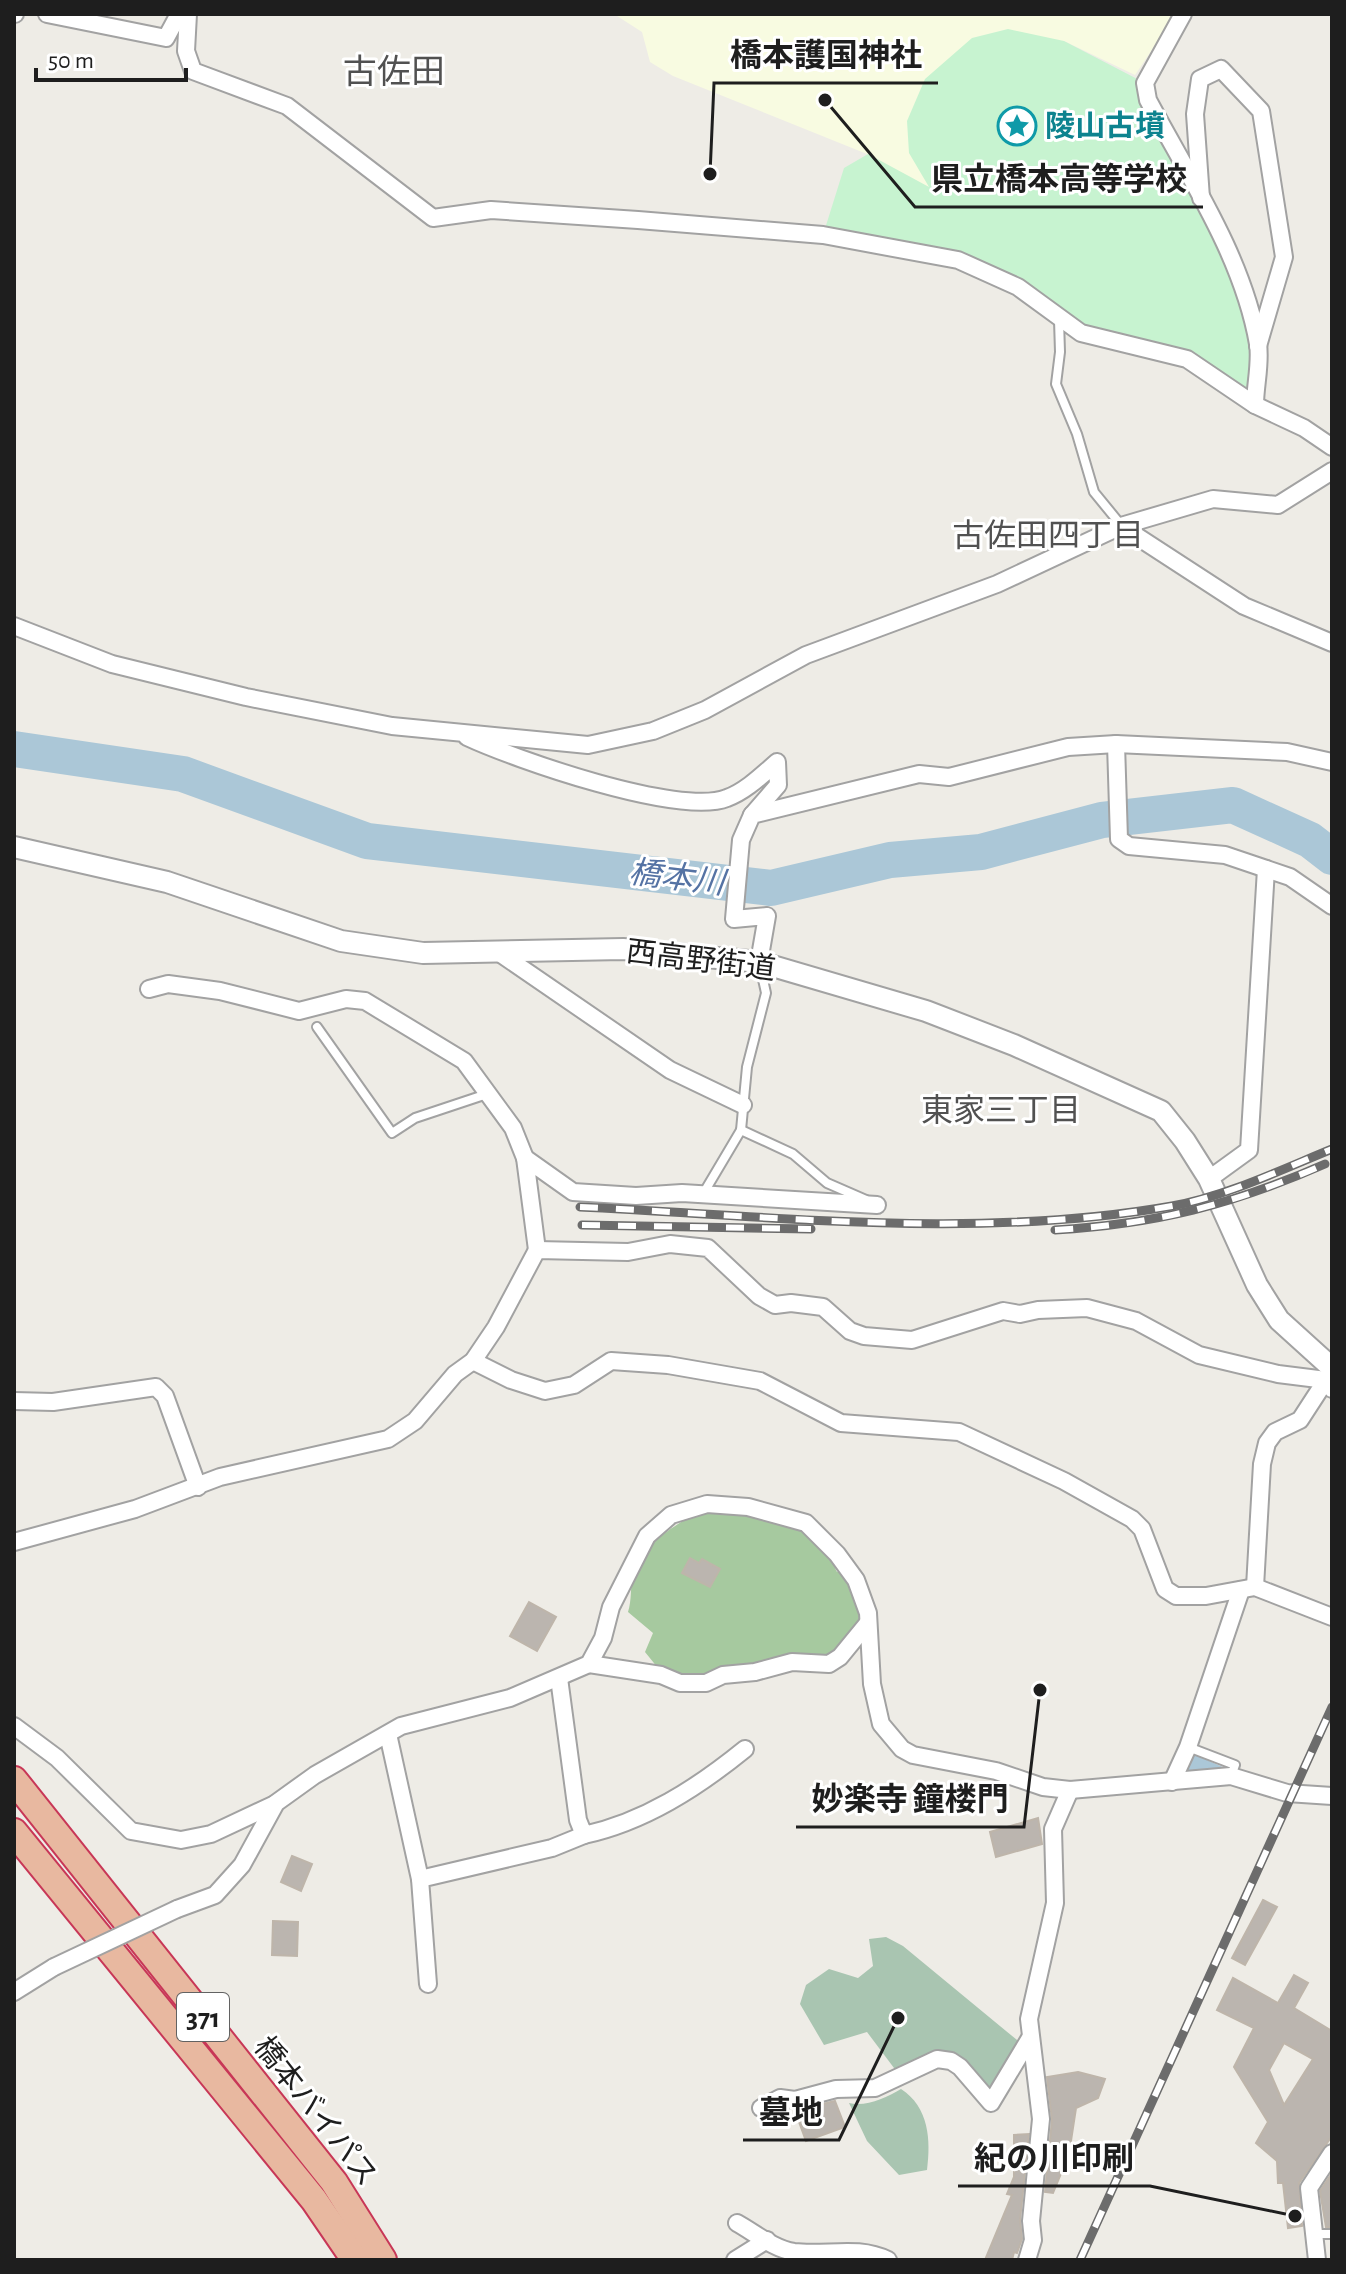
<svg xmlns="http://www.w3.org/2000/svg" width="1346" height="2274" viewBox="0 0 1346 2274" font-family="'Alegreya Sans','Noto Sans JP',sans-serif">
	<rect width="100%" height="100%" fill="#eeece6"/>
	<polygon fill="#f8fbe1" points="614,14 1176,14 1135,75 1064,41 930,188 867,154 673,76 650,62 642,32"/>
	<path fill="#a6c99f" d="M 705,1508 C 749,1510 799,1513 828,1549 C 833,1555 833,1565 837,1572 L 845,1569 L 867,1614 L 838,1656 L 708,1680 L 662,1673 L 645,1652 L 653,1633 L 628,1612 C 632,1600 630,1587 633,1576 C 644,1541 676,1525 705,1508 Z"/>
	<g fill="#a9c5b1">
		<polygon points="886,1937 903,1946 1023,2045 990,2092 952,2059 897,2072 867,2032 824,2045 800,2004 806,1985 829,1969 858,1978 873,1966 869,1939"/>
		<path d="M 901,2089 C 929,2107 931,2140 927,2170 L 899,2175 L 867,2141 L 849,2103 C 866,2107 886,2098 901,2089 Z"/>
	</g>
	<polygon fill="#c7f3d0" points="1008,29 1064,41 1145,83 1225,250 1258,346 1255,405 1195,364 1081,333 959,260 823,235 844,168 868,154 929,187 909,153 907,121 925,79 972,38"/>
	<polygon fill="#abc7d7" points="1191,1753 1225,1768 1223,1771 1181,1773"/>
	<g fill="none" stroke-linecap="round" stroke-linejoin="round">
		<polyline stroke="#abc7d7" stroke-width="36" points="14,749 183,774 367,841 771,888 890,860 981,852 1102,820 1233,805 1310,840 1332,857"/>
	</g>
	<g fill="#bbb5af" stroke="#beb5aa" stroke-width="2" fill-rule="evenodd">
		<polygon points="690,1558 699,1563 702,1559 720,1569 710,1587 682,1573"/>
		<polygon points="529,1602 556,1617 537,1651 510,1636"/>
		<polygon points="1038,1818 1042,1844 996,1857 990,1832"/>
		<polygon points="292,1856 312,1864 301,1891 281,1882"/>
		<polygon points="1263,1900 1277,1907 1245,1965 1232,1958"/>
		<polygon points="273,1921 298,1922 297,1956 272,1955"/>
		<path d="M 1294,1975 L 1308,1983 L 1294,2008 L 1332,2031 L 1332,2136 L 1299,2183 L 1302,2226 L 1288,2228 L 1283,2183 L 1278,2183 L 1277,2161 L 1256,2143 L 1268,2122 L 1234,2067 L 1254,2028 L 1217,2010 L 1233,1978 L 1278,2003 ZM 1284,2043 L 1313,2059 L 1284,2105 L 1269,2070 Z"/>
		<polygon points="1078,2072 1105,2079 1098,2098 1076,2108 1069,2154 1053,2193 1045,2192 1052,2120 1047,2077"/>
		<polygon points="835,2101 845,2127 806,2141 795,2111"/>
		<polygon points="1029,2134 1020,2220 1022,2239 1017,2253 1014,2252 1012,2260 985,2260 1012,2195 1007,2194 1014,2177 1014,2135"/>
		<polygon points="1330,2176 1332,2227 1326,2227 1320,2191"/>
	</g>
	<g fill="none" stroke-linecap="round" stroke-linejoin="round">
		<g stroke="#a2a2a2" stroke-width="12">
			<g id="service">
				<polyline points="1059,320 1060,352 1056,384 1077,434 1094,492 1121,525"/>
				<polyline points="317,1027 392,1133 415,1118 487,1094"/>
				<polyline points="741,1130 747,1067 766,993 760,966"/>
				<polyline points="703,1194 741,1130 793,1154 827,1183 866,1200"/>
				<polyline points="1188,1747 1235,1765 1231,1776"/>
				<polyline points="1316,2234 1332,2234"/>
			</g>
		</g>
		<g stroke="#a2a2a2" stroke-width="20">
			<g id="minor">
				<polyline points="14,14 15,14"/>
				<polyline points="47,14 166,38 179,14"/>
				<polyline points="188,14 186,51 193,71 287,106 433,218 491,210 638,220 823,235 958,260 1018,287 1081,333 1187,359 1255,405 1304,428 1332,447"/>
				<path d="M 1183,14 L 1145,83 L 1148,100 C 1189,177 1243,257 1258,344 C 1261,363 1255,386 1255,405"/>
				<polyline points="1201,198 1195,114 1200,79 1221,69 1261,111 1284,257 1258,346"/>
				<polyline points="1121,526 1213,499 1278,505 1332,471"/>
				<polyline points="14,626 112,664 246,697 392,726 588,745 653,731 705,710 806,655 997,584 1121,526 1244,606 1332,643"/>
				<path d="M 467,737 C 514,759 680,817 727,798 C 746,791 762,775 777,762 L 778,785 L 752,815"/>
				<polyline points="1116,744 1119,839 1129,846 1225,855 1290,877 1332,906"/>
				<polyline points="498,952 670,1070 743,1105"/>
				<polyline points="759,962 767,916 734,919 741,840 752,815 919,774 949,777 1068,747 1116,744 1287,752 1332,762"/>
				<polyline points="149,989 168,984 220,991 299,1011 346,999 365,1001 464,1061 513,1128 525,1158"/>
				<polyline points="1209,1179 1249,1150 1266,869"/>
				<polyline points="537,1250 525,1158 573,1192 636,1196 682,1193 877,1205"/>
				<polyline points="473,1361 511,1380 545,1391 574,1385 611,1361 668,1365 760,1381 841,1423 959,1432 1064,1481 1132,1519 1142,1529 1165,1589 1176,1596 1206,1596 1255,1587 1332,1617"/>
				<polyline points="14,1401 53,1402 156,1387 165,1396 198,1487"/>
				<polyline points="14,1542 135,1509 220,1477 388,1439 415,1421 455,1374 473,1361 496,1327 537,1250 628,1252 670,1244 708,1248 759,1296 775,1305 791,1303 823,1307 850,1331 864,1336 912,1340 1003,1311 1020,1314 1038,1310 1087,1308 1136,1321 1199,1355 1278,1374 1326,1380 1332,1389"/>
				<polyline points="1255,1587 1262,1464 1267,1443 1275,1432 1300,1420 1326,1380 1332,1377"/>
				<polyline points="589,1664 661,1675 680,1683 706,1683 723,1675 755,1672 792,1662 829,1664 840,1657 867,1624"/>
				<path d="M 559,1678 L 578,1820 L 584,1835 C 644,1822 697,1788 745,1749"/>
				<polyline points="14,1726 57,1758 131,1831 181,1840 211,1834 275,1804"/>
				<polyline points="388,1734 420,1879"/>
				<polyline points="1172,1782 1188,1747 1241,1590"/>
				<polyline points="177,1909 215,1895 242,1865 276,1803 315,1775 401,1726 510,1698 589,1664 603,1638 611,1607 647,1536 671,1515 707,1504 748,1507 806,1523 837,1554 856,1580 868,1613 872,1684 881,1724 902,1749 913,1755 996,1771 1043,1787 1070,1790 1231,1776 1287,1793 1332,1796"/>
				<polyline points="428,1984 420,1879 552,1848 584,1835"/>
				<polyline points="14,1992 54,1967"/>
				<polyline points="761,2108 780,2098 795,2100 836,2089 875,2088 937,2059 951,2061 960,2067 991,2103 1030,2038"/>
				<path d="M 737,2223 C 755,2233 774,2249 794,2252 C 827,2256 857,2245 888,2260"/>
				<polyline points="735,2260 767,2240"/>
				<polyline points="1027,2260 1033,2240 1031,2221 1041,2119 1029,2019 1055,1903 1053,1829 1070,1790"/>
				<polyline points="1317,2260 1309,2188 1332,2153"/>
			</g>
		</g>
		<g stroke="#a2a2a2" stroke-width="24">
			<polyline id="tertiary" points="14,847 167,882 341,941 423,953 623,949 759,962 926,1011 1014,1045 1161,1111 1185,1141 1209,1179 1257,1285 1279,1320 1332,1368"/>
		</g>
		<g stroke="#c83757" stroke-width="30">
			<g id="trunk">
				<polyline points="14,1780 334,2182 383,2260"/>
				<polyline points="14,1832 314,2200 355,2260"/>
			</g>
		</g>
		<use href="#service" stroke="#fff" stroke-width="8"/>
		<use href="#minor" stroke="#fff" stroke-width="16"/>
		<use href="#tertiary" stroke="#fff" stroke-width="20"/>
		<use href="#trunk" stroke="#e8b8a0" stroke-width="26"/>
		<g stroke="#6c6c6c" stroke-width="9">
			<g id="rail">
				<path d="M 580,1207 C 776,1216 978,1240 1172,1206 C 1224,1197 1283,1169 1332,1149"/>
				<polyline points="582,1225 811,1229"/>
				<path d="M 1055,1230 C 1156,1224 1232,1205 1325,1164"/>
				<polyline points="1080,2260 1332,1707"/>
			</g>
		</g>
		<use href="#rail" stroke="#fff" stroke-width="6" stroke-dasharray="18" stroke-linecap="butt"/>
		<g stroke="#a2a2a2" stroke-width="20" stroke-linecap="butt">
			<polyline id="minor-bridge" points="54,1967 177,1909"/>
		</g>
		<use href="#minor-bridge" stroke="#fff" stroke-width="16"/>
	</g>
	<defs>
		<g id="sight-ring" transform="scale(2)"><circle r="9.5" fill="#fff" stroke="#0f9aa8" stroke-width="1.5"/><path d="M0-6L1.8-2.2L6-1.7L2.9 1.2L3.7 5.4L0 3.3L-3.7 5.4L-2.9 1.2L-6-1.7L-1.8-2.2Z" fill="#0f9aa8"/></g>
	</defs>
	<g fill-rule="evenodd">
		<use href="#sight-ring" x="1017" y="126"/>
	</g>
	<g text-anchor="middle" stroke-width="6" stroke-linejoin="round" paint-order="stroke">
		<rect fill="#fff" stroke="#626262" stroke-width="2" x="177" y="1993" width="52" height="48" rx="6"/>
		<g font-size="28" font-weight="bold" fill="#1e1e1e">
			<text x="203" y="2027">371</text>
		</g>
		<g font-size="30" font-weight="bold" fill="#0d838f" stroke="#fff" text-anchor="start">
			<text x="1045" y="136">陵山古墳</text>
		</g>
		<g font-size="30" fill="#1e1e1e" stroke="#fff">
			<text transform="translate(701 960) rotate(7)" y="10">西高野街道</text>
			<text transform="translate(316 2111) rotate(52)" y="10">橋本バイパス</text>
		</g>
		<g font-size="32" fill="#515151" stroke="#fff">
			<text x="1048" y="546">古佐田四丁目</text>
			<text x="1001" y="1121">東家三丁目</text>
		</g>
		<g font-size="32" font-style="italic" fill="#5573a4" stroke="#fff">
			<text transform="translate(677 877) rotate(7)" y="11">橋本川</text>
		</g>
		<g font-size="34" fill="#515151" stroke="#fff">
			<text x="394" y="83">古佐田</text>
		</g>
	</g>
	<path fill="none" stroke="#1e1e1e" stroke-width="3" d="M710 174L714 83H938M825 100L915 207H1203M1040 1690L1024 1827H796M898 2018L839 2140H743M1295 2216L1150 2186H958"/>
	<g fill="#1e1e1e" stroke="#fff" stroke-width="3">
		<circle cx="710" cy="174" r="8"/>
		<circle cx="825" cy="100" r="8"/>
		<circle cx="1040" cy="1690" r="8"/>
		<circle cx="898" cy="2018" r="8"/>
		<circle cx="1295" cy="2216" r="8"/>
	</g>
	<g font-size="32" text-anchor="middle" font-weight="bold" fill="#1e1e1e" stroke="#fff" stroke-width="6" stroke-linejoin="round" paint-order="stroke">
		<text x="826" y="66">橋本護国神社</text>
		<text x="1059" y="190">県立橋本高等学校</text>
		<text x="910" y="1810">妙楽寺 鐘楼門</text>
		<text x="791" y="2123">墓地</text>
		<text x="1054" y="2169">紀の川印刷</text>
	</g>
	<rect width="1346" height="2274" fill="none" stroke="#1e1e1e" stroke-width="32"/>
	<path d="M36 68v12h150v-12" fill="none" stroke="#1e1e1e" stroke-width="4"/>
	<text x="48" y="68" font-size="24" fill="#1e1e1e" stroke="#ffffff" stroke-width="6" paint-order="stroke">50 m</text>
</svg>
